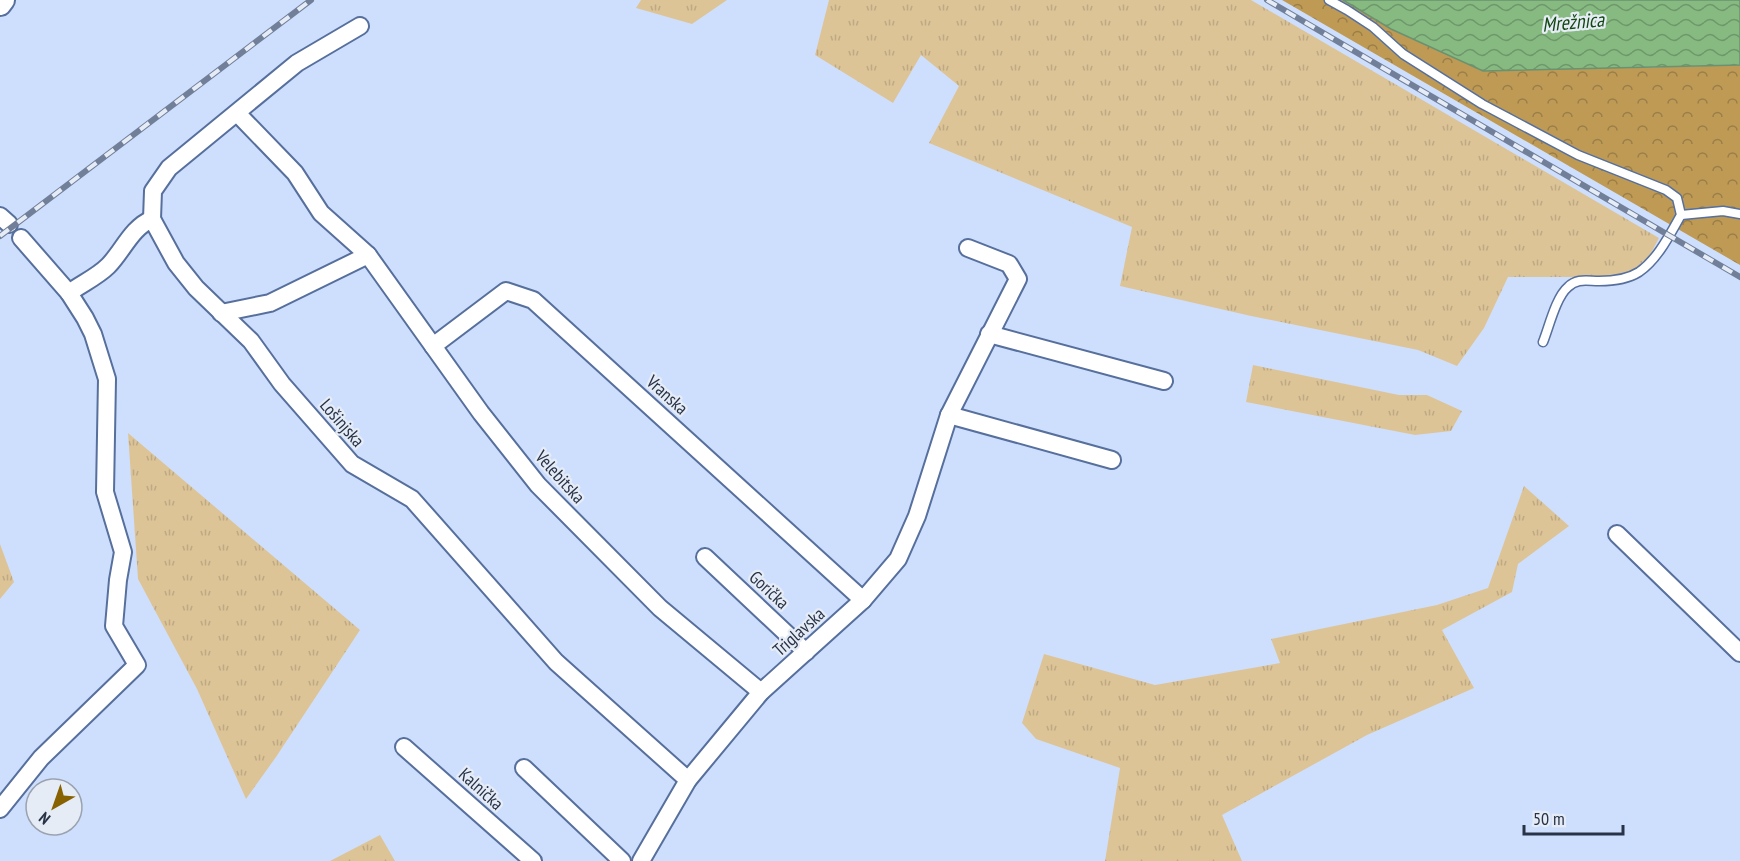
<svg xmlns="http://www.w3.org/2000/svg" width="1740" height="861" viewBox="0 0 1740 861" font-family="'PT Sans Narrow',sans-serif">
	<defs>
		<pattern id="grass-tufts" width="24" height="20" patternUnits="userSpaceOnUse" patternTransform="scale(1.5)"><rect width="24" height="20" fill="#ddc497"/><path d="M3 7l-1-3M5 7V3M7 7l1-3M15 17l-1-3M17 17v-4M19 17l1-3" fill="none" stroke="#bea984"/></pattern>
		<pattern id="forest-crowns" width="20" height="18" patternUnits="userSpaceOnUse" patternTransform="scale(1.5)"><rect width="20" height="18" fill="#be9a55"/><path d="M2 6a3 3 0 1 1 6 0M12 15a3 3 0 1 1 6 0" fill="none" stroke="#9a7e48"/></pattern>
		<pattern id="water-waves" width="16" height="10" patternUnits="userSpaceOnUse" patternTransform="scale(1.5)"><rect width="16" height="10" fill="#86ba81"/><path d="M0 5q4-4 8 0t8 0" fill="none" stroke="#6e986b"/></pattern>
	</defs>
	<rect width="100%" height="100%" fill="#cedffe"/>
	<g fill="url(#grass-tufts)">
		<polygon points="641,0 727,0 692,24 636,8"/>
		<polygon points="829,0 1251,0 1659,238 1650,255 1634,270 1608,277 1508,277 1484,328 1457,366 1418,350 1251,316 1120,286 1132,227 929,143 959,86 921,55 893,103 815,55"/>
		<polygon points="1253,365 1399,395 1427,395 1462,411 1451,431 1415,435 1246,402"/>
		<polygon points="128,433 360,630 276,757 246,799 197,689 138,579"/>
		<polygon points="1524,486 1569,526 1518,564 1512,592 1442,630 1474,688 1367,735 1222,815 1242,861 1105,861 1120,768 1036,739 1022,723 1044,654 1155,685 1280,663 1271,639 1437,605 1488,588"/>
		<polygon points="0,544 14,582 0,599"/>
		<polygon points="380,835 395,861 330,861"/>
	</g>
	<polygon fill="url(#forest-crowns)" points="1282,0 1342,0 1391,29 1628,68 1740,65 1740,265"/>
	<polygon fill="url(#water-waves)" stroke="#6a9270" stroke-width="1.5" points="1343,0 1740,0 1740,65 1483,71 1391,29"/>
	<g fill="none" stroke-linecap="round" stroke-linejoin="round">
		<g stroke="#566f9c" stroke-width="11">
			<g id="lane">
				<path d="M 1329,0 L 1347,10 L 1373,27 L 1403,54 L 1482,104 L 1578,155 L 1666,190 L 1677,198 L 1681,215 C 1670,234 1658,259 1639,272 C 1628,279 1612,281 1599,281 C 1587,281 1577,278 1568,287 C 1556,297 1549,327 1543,342"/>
				<polyline points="1681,215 1723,211 1740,214"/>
			</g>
		</g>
		<g stroke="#566f9c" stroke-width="20">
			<g id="street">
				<polyline points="237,113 295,173 321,213 368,255"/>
				<polyline points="0,216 9,224"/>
				<polyline points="152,219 153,191 169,168 297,63 360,26"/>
				<path d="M 21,238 L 69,293 C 81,284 97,277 108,266 C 123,251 131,228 152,219 L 176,263 L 196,288 L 251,341 L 282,384 L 352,464 L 412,499 L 556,662 L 688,780"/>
				<polyline points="221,313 270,303 368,255 481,413 538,485 660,608 761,692"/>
				<polyline points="989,334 1164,381"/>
				<polyline points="433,346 506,291 533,300 863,600"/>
				<polyline points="949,415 1112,460"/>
				<polyline points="1617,534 1740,653"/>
				<polyline points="705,557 806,652"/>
				<polyline points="404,747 533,861"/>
				<polyline points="524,768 622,861"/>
				<polyline points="0,809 41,758 137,665 114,626 118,580 123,552 105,492 107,379 93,334 85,318 69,293"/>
				<polyline points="641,861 688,780 761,692 863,600 898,559 917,516 949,415 1018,279 1009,264 968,248"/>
			</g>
		</g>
		<g stroke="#566f9c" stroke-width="26">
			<polyline id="secondary" points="0,4 3,0"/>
		</g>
		<use href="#lane" stroke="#fff" stroke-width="8"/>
		<use href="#street" stroke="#fff" stroke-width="16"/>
		<use href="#secondary" stroke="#fff" stroke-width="22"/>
		<g stroke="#717f98" stroke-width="6">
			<g id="rail">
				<polyline points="1267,0 1740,277"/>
				<polyline points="0,236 311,0"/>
			</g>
		</g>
		<use href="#rail" stroke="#e6ecf6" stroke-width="4" stroke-dasharray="11" stroke-linecap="butt"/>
	</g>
	<g text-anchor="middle" stroke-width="4.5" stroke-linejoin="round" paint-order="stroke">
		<g font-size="18" fill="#283347" stroke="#e6ecf6">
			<text transform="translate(667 395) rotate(42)" y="6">Vranska</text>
			<text transform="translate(342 423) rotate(49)" y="6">Lošinjska</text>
			<text transform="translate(560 477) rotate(48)" y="6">Velebitska</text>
			<text transform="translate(769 590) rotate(43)" y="6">Gorička</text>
			<text transform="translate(799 632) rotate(-42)" y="6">Triglavska</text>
			<text transform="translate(481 789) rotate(42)" y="6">Kalnička</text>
		</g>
		<g font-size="20" font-style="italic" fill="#124810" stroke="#e6ecf6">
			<text transform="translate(1573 22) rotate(-5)" y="7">Mrežnica</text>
		</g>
	</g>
	<g transform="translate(54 807) rotate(220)"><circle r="28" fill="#e6ecf6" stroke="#9aa2b0" stroke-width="1.5"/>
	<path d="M0-4.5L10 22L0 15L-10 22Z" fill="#886200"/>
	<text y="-9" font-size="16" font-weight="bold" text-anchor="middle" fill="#283347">N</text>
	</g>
	<path d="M1524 825v9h99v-9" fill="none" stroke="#283347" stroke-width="3"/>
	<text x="1533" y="825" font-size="18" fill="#283347" stroke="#e6ecf6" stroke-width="4.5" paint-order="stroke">50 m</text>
</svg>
